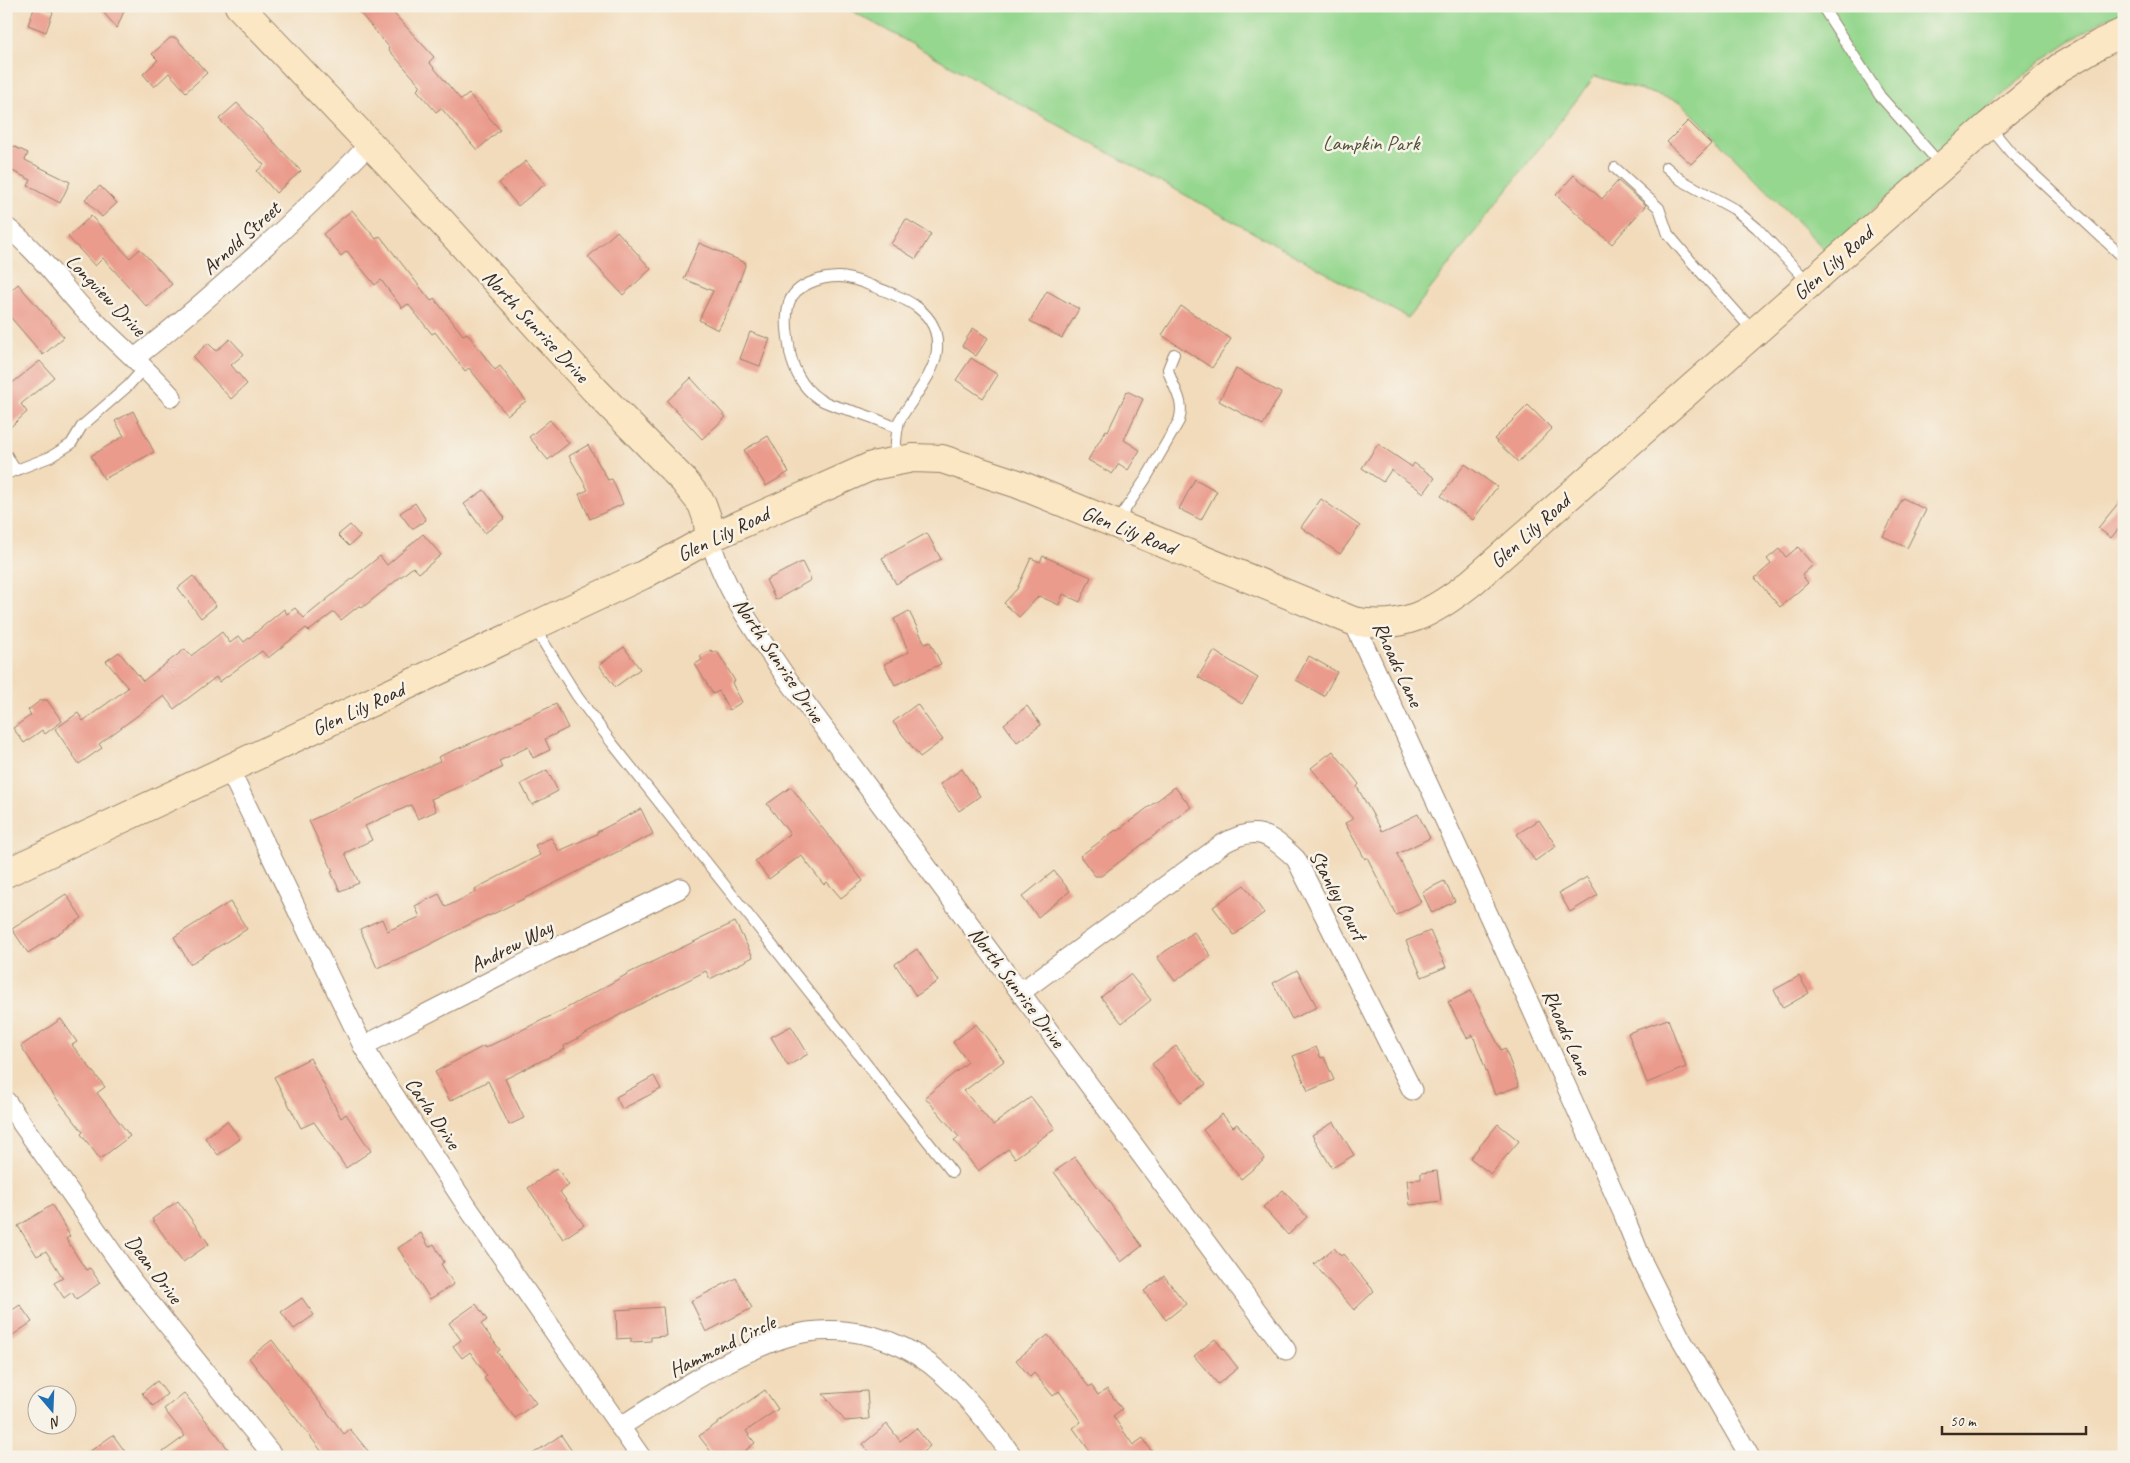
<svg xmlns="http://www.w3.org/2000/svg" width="2130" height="1463" viewBox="0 0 2130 1463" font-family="Caveat,sans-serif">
	<rect width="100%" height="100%" fill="#f7f3e8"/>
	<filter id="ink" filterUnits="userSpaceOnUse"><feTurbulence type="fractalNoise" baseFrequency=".02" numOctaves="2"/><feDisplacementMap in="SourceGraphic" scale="10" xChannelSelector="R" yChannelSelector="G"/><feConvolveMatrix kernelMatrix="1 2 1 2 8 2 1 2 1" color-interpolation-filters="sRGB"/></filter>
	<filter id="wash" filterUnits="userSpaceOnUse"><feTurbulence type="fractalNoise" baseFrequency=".0096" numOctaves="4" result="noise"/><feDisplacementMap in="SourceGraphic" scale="20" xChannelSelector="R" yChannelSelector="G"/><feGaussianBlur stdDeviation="1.12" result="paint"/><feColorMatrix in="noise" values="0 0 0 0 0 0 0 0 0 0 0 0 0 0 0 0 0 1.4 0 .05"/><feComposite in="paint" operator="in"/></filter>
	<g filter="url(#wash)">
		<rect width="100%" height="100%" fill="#f2dbbb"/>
		<polygon fill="#95d78f" stroke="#688056" points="843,6 2124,6 2124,12 2104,19 2043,59 1826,251 1681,102 1595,76 1408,318"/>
		<g id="blocks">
			<g fill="#ea9b8c">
				<polygon points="35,6 53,12 46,32 28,25"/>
				<polygon points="98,6 126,6 117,28"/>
				<polygon points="354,6 387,6 434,57 429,62 461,100 469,94 500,130 477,150 441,108 436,112 417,90 421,86 388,49 389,47"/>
				<polygon points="170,38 176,38 207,73 186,92 169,73 154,87 143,74 158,60 152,54"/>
				<polygon points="237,103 301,171 276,193 257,171 264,165 219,119"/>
				<polygon points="1688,121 1711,144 1691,164 1667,142"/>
				<polygon points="6,143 28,153 25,160 70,182 60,203 28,186 31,180 6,168"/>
				<polygon points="526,161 545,184 518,206 499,183"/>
				<polygon points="1574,175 1602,199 1618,181 1646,205 1612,244 1556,195"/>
				<polygon points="100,186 117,203 102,217 85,199"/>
				<polygon points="352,210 376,239 380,236 431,301 434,298 463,335 467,333 495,370 500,366 526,401 507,415 469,368 465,371 435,332 432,334 408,304 402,308 381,280 375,285 347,251 341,256 323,234"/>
				<polygon points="91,216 130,258 140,249 172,284 147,307 103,258 95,266 68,237"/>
				<polygon points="906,219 931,234 916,259 891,244"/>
				<polygon points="617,231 651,269 623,295 588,257"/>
				<polygon points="699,243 746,263 728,311 718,330 699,320 713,291 684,279"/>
				<polygon points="18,284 64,337 43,355 6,312 6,295"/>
				<polygon points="1047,291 1079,309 1062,338 1030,321"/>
				<polygon points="1181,306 1231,339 1212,368 1162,335"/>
				<polygon points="973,328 988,338 976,356 962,346"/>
				<polygon points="750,332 770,339 760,366 740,359"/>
				<polygon points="230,339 244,354 231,365 247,384 231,399 193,357 208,343 216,351"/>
				<polygon points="971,358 998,375 983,398 956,380"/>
				<polygon points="40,361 54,377 21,404 27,412 6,431 6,388"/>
				<polygon points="1236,369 1281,393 1263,425 1219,401"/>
				<polygon points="691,378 726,417 702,439 667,401"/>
				<polygon points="1127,391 1143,399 1124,440 1140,450 1128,470 1119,464 1112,474 1088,460 1106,430 1108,431"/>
				<polygon points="1528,405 1552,429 1518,462 1494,439"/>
				<polygon points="133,411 154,452 104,479 91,456 124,436 115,421"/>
				<polygon points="550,420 569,443 548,460 529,437"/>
				<polygon points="768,436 789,472 766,486 744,450"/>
				<polygon points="1378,444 1412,467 1414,463 1435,478 1424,493 1391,470 1383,482 1362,468"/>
				<polygon points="588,445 608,480 612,479 623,504 590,519 579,494 588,490 569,456"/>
				<polygon points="1465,464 1497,487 1473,520 1441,496"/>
				<polygon points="1195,479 1217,491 1201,520 1179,509"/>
				<polygon points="484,490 505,518 485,533 464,504"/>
				<polygon points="2124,496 2124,522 2111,538 2098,528"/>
				<polygon points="1903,498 1926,510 1907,548 1883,536"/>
				<polygon points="1321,499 1360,526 1340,554 1301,527"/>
				<polygon points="415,503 426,520 412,529 400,513"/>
				<polygon points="350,525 360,536 349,546 338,535"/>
				<polygon points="927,533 941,559 896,584 882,558"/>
				<polygon points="423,534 441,555 419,573 413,567 362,608 360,605 341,620 334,612 309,631 306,628 268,658 262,651 219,682 216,677 174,709 164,696 99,744 102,748 79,764 55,729 78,713 83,721 128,688 106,661 119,652 143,681 185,649 191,656 222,632 230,643 239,636 244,642 284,609 287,614 295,608 304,618 380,556 387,565"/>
				<polygon points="1798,547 1813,565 1802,575 1808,583 1780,607 1755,578 1771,564 1767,559 1779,549 1786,557"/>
				<polygon points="1043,556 1091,577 1080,602 1063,594 1059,605 1039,596 1019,617 1004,603 1017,589 1031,558 1040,562"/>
				<polygon points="802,562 811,580 776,600 766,580"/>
				<polygon points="193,576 216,606 201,618 178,588"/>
				<polygon points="909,611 925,644 930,642 941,664 895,685 884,664 909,652 894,619"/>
				<polygon points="624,647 640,669 615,687 599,665"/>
				<polygon points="711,650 713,653 717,651 735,681 732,683 742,702 729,710 719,691 713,694 695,664 702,660 700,656"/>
				<polygon points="1214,651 1258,678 1242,704 1198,677"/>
				<polygon points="1309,656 1337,672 1324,696 1296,680"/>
				<polygon points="41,700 47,700 62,721 45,734 42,730 24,743 13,728 31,715 28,710"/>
				<polygon points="556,704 568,728 545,739 550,750 533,758 528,747 499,761 502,768 431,799 436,811 418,819 411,805 365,826 372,840 345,853 359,883 340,891 331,872 333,871 309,821 440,761 438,757 488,736"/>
				<polygon points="917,704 943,740 920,757 893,722"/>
				<polygon points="1027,706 1041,725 1017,742 1004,724"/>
				<polygon points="1333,751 1359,784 1357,787 1382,831 1418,814 1430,838 1397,854 1421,902 1396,915 1367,857 1365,859 1345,823 1353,819 1311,768"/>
				<polygon points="962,769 980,796 959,811 940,784"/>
				<polygon points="547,770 558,791 532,805 521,784"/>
				<polygon points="791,787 863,881 841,898 827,882 824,885 801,855 769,879 755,861 790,834 767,804"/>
				<polygon points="1175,787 1191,807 1101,876 1095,876 1080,856 1116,830 1117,831"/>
				<polygon points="641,809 653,834 489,916 488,915 421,949 377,968 360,929 382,919 387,931 420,917 415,906 439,894 446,907 476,892 475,889 540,855 535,845 551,838 559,851 597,834 597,832"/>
				<polygon points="1539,820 1556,846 1535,861 1517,834"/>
				<polygon points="1054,871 1070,891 1038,917 1022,897"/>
				<polygon points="1587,877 1598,895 1570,912 1559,893"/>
				<polygon points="1444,881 1455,901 1432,913 1422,892"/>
				<polygon points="1244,885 1264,913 1234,935 1213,907"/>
				<polygon points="66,894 82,918 28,953 12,929"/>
				<polygon points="230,902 247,929 190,964 174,937"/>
				<polygon points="735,922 753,957 710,979 706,971 623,1013 564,1046 565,1049 505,1079 524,1118 509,1125 488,1081 450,1101 435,1072 484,1046 485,1048 567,1008 629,973"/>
				<polygon points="1430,931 1446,967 1422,977 1406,941"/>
				<polygon points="1194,932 1211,956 1175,981 1157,957"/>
				<polygon points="917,949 938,981 916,996 895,964"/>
				<polygon points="1297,970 1317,1007 1292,1019 1273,983"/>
				<polygon points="1130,974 1151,1000 1122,1023 1101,997"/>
				<polygon points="1799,976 1809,993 1783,1008 1774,990"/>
				<polygon points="1471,991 1501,1050 1505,1048 1519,1086 1495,1095 1473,1035 1467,1038 1448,1002"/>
				<polygon points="61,1019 77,1042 72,1045 105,1087 97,1093 130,1136 100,1159 81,1134 83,1132 53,1094 21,1046"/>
				<polygon points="1668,1019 1686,1067 1647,1083 1628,1033"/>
				<polygon points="976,1024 1004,1061 964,1091 993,1125 1031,1097 1055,1128 1015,1158 1008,1149 978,1171 954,1140 959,1137 925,1097 968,1062 953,1042"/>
				<polygon points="791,1026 808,1054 788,1066 771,1037"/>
				<polygon points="1176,1046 1206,1084 1181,1102 1152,1064"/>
				<polygon points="1316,1047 1321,1058 1324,1057 1334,1080 1308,1091 1293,1056"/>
				<polygon points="310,1058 341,1118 346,1114 371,1151 346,1168 314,1122 301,1128 274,1077"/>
				<polygon points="654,1076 661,1089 622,1109 616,1097"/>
				<polygon points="1222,1114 1233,1127 1237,1124 1265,1159 1241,1179 1203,1130"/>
				<polygon points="227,1121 240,1139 218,1155 205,1138"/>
				<polygon points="1334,1122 1354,1155 1332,1168 1312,1135"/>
				<polygon points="1498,1124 1519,1141 1491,1174 1470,1158"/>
				<polygon points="1075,1157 1142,1246 1121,1262 1054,1172"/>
				<polygon points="557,1168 569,1185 560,1192 584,1225 563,1239 528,1188"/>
				<polygon points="1437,1171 1441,1201 1410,1205 1407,1180 1421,1179 1421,1173"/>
				<polygon points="1283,1190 1307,1217 1288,1235 1263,1207"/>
				<polygon points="178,1201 209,1244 183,1262 152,1219"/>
				<polygon points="52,1205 70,1236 66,1239 86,1270 90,1268 100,1283 76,1299 72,1292 64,1298 54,1283 63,1278 46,1251 37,1256 18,1226"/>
				<polygon points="421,1233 429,1247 434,1244 444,1262 441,1264 454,1284 430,1299 398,1248"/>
				<polygon points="1334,1248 1341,1256 1343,1254 1374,1291 1354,1310 1314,1264"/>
				<polygon points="1164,1276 1186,1304 1166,1320 1144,1291"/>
				<polygon points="736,1278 752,1308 706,1332 691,1301"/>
				<polygon points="302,1298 314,1315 294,1329 281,1312"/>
				<polygon points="476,1304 487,1320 481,1324 500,1350 497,1352 536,1403 515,1418 484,1378 487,1376 470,1352 462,1358 453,1346 461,1340 449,1323"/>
				<polygon points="20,1305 32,1322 13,1335 6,1325 6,1314"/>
				<polygon points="663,1307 666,1336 651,1337 651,1341 631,1342 631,1338 617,1339 616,1310"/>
				<polygon points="1048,1335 1089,1387 1091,1385 1098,1395 1107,1389 1122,1409 1113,1416 1133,1445 1143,1438 1155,1457 1094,1457 1073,1428 1081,1422 1059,1391 1053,1396 1034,1373 1030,1377 1016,1360"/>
				<polygon points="1215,1339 1238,1368 1218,1384 1194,1356"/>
				<polygon points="272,1340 344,1434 350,1429 373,1457 326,1457 249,1358"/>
				<polygon points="157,1381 167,1394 153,1406 142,1393"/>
				<polygon points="765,1390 778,1409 746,1431 755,1443 746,1450 750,1457 715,1457 699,1436"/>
				<polygon points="867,1391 869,1419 845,1421 823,1394"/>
				<polygon points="184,1393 219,1437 234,1457 156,1457 185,1436 164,1409"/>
				<polygon points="887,1424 900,1441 916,1428 930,1446 917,1457 873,1457 863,1444"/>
				<polygon points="113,1435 129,1457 82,1457"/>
				<polygon points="561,1435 576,1457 528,1457"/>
			</g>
		</g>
	</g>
	<g filter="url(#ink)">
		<use href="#blocks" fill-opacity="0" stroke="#96826c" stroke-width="1"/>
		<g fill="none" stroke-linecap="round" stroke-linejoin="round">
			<g stroke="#96826c" stroke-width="12">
				<g id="lane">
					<polyline points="1822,6 1880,96 1941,165"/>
					<polyline points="1989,126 2012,154 2124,258"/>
					<polyline points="1666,167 1681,180 1734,209 1757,228 1809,283"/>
					<polyline points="1615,168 1659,208 1668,234 1690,260 1754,332"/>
					<polyline points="6,454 16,471"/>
					<path d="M 896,460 C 895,447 896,435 899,421 C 911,400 936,373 937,349 C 940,310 902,297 872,286 C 862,282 850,277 839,277 C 822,277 795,284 789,303 C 785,317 787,331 789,345 C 791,366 801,387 819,399 C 833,407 848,409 862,414 C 874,418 886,423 897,428"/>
					<polyline points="6,474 50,457 71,444 82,426 128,386 144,368"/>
					<path d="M 1116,523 L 1145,480 L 1179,421 C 1186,400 1172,388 1168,369 L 1174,354"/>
					<polyline points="534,627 577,696 612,743 952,1172"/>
				</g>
			</g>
			<g stroke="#96826c" stroke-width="21">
				<g id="street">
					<path d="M 6,227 C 39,251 62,287 90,316 C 117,343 146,368 172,397"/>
					<path d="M 135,358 C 219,292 296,220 370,144"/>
					<path d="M 710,538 C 722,587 758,635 786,677 L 1286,1350"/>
					<polyline points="1353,621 1530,1005 1623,1213 1643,1263 1680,1337 1750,1457"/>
					<polyline points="229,769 363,1046 375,1066 468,1208 641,1457"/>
					<path d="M 1021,992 L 1221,845 C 1255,824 1269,833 1296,859 L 1412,1090"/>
					<polyline points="363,1046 549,951 681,888"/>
					<polyline points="6,1101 133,1282 274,1457"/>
					<path d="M 620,1427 C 668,1396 753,1340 808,1332 C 851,1326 896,1338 930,1364 C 962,1389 989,1424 1013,1457"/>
				</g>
			</g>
			<g stroke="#96826c" stroke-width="30">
				<g id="secondary">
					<polyline points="239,6 390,165 595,390 684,481 702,504 707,518 710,538"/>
					<path d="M 6,873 L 643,575 L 710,538 L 872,466 L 913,458 L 942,459 L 1018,484 L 1353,621 C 1403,631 1434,612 1472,582 L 1989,125 L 2059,68 L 2101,43 L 2124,32"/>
				</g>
			</g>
			<use href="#lane" stroke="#fff" stroke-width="10"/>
			<use href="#street" stroke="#fff" stroke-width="19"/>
			<use href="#secondary" stroke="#fbe7c3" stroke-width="28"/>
		</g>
	</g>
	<g text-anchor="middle" stroke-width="5" stroke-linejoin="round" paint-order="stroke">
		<g font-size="21" fill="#52553a" stroke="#f7f3e8">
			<text x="1371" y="150">Lampkin Park</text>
		</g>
		<g font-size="21" fill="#3b2a1e" stroke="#f7f3e8">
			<text transform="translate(241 238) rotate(-42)" y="7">Arnold Street</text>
			<text transform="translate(1833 263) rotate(-42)" y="7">Glen Lily Road</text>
			<text transform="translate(106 295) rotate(46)" y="7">Longview Drive</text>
			<text transform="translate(536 326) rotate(47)" y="7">North Sunrise Drive</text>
			<text transform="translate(1129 530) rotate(22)" y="7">Glen Lily Road</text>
			<text transform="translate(1530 531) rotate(-42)" y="7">Glen Lily Road</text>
			<text transform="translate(723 534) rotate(-26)" y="7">Glen Lily Road</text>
			<text transform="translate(779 660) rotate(56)" y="7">North Sunrise Drive</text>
			<text transform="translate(1398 664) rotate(65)" y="7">Rhoads Lane</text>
			<text transform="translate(358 709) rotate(-25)" y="7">Glen Lily Road</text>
			<text transform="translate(1338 895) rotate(62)" y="7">Stanley Court</text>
			<text transform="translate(511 946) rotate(-27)" y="7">Andrew Way</text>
			<text transform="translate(1017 987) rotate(53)" y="7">North Sunrise Drive</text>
			<text transform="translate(1567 1032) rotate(66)" y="7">Rhoads Lane</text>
			<text transform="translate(433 1113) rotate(56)" y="7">Carla Drive</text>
			<text transform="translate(154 1269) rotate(53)" y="7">Dean Drive</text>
			<text transform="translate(722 1346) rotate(-26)" y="7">Hammond Circle</text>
		</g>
	</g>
	<rect width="2130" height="1463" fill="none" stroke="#f7f3e8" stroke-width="25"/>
	<g transform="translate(52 1410) rotate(161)"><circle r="24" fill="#f7f3e8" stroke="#aca397"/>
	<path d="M0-4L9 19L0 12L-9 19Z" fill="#1f6fb2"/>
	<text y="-8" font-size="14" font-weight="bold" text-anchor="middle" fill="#3b2a1e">N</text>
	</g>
	<path d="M1942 1426v8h144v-8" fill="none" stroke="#3b2a1e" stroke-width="2.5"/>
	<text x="1950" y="1426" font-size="15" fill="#3b2a1e" stroke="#f7f3e8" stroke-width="4" paint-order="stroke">50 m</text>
</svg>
